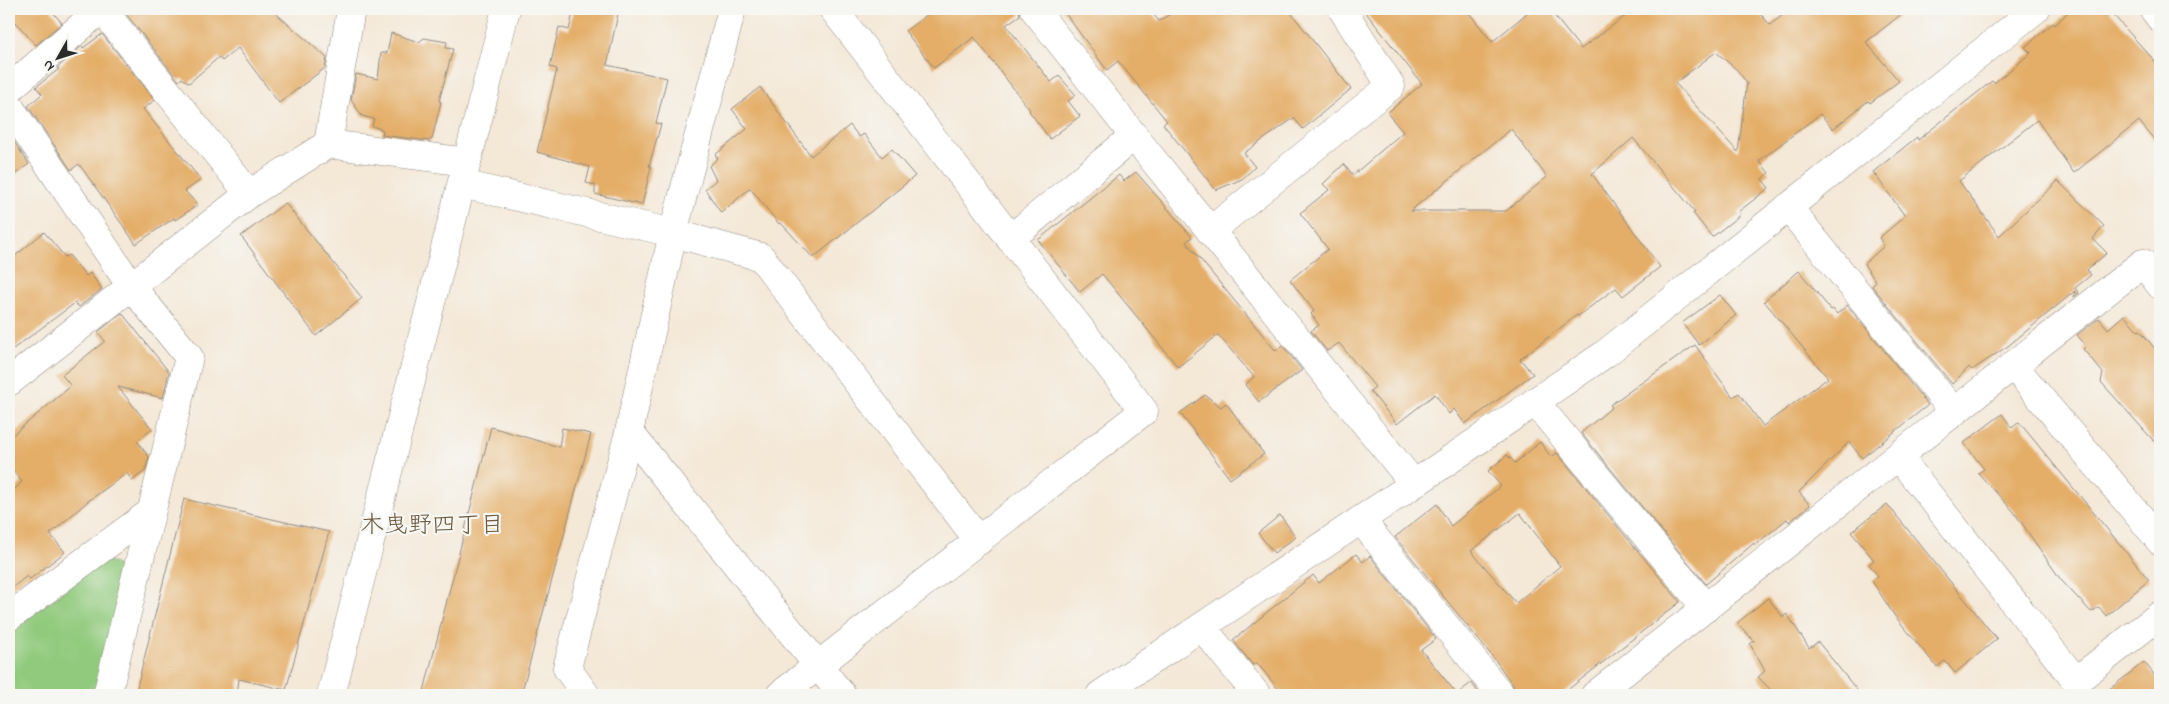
<svg xmlns="http://www.w3.org/2000/svg" width="2169" height="704" viewBox="0 0 2169 704" font-family="'Indie Flower','Klee One',sans-serif">
	<rect width="100%" height="100%" fill="#f6f6f2"/>
	<filter id="ink" filterUnits="userSpaceOnUse"><feTurbulence type="fractalNoise" baseFrequency=".02" numOctaves="2"/><feDisplacementMap in="SourceGraphic" scale="10" xChannelSelector="R" yChannelSelector="G"/><feConvolveMatrix kernelMatrix="1 2 1 2 8 2 1 2 1" color-interpolation-filters="sRGB"/></filter>
	<filter id="wash" filterUnits="userSpaceOnUse"><feTurbulence type="fractalNoise" baseFrequency=".0096" numOctaves="4" result="noise"/><feDisplacementMap in="SourceGraphic" scale="20" xChannelSelector="R" yChannelSelector="G"/><feGaussianBlur stdDeviation="1.12" result="paint"/><feColorMatrix in="noise" values="0 0 0 0 0 0 0 0 0 0 0 0 0 0 0 0 0 1.4 0 .05"/><feComposite in="paint" operator="in"/></filter>
	<g filter="url(#wash)">
		<rect width="100%" height="100%" fill="#f4e8d7"/>
		<polygon fill="#91ca7d" stroke="#5e7a54" points="106,559 126,571 95,695 9,695 9,632"/>
		<g id="blocks">
			<g fill="#e4ae68" fill-rule="evenodd">
				<polygon points="9,9 50,9 62,23 36,45 9,15"/>
				<polygon points="135,9 271,9 327,58 325,68 279,103 238,48 222,61 219,57 189,83 182,78 179,81 127,15"/>
				<polygon points="574,9 619,9 607,65 667,78 656,123 661,124 649,166 651,167 642,205 595,194 595,185 586,183 590,167 537,152 557,69 550,67 559,27 569,30"/>
				<polygon points="935,9 1019,9 1020,15 1006,25 1051,82 1059,76 1076,95 1068,101 1080,116 1050,139 1029,111 1030,110 974,37 934,68 905,31"/>
				<polygon points="1062,9 1149,9 1159,21 1178,9 1288,9 1351,89 1303,129 1294,118 1244,153 1255,167 1242,179 1216,190 1163,124 1167,121 1118,61 1107,70"/>
				<path d="M 1363,9 L 1466,9 L 1492,42 L 1532,9 L 1549,9 L 1581,49 L 1635,9 L 1756,9 L 1770,25 L 1790,9 L 1908,9 L 1866,42 L 1899,81 L 1870,103 L 1868,101 L 1833,129 L 1820,114 L 1759,161 L 1769,173 L 1762,179 L 1769,188 L 1738,212 L 1740,215 L 1712,237 L 1693,213 L 1695,212 L 1633,138 L 1592,174 L 1660,267 L 1623,296 L 1616,288 L 1578,316 L 1577,315 L 1520,359 L 1533,374 L 1465,424 L 1454,409 L 1449,414 L 1435,394 L 1397,424 L 1370,391 L 1375,387 L 1339,343 L 1327,351 L 1311,331 L 1319,325 L 1311,314 L 1314,311 L 1290,280 L 1328,249 L 1300,213 L 1329,190 L 1323,184 L 1344,164 L 1353,175 L 1403,132 L 1387,113 L 1422,84 ZM 1716,52 L 1737,70 L 1747,83 L 1738,152 L 1675,83 ZM 1511,129 L 1547,177 L 1506,211 L 1410,211 Z"/>
				<polygon points="2071,9 2108,9 2160,67 2160,147 2139,121 2074,173 2037,120 1959,181 1999,236 2058,181 2104,226 2093,239 2107,253 2087,270 2091,275 2075,288 2079,293 2074,297 2075,291 2008,346 1972,370 1969,367 1952,384 1872,286 1876,282 1864,264 1884,246 1879,238 1905,216 1873,172 1917,137 1918,140 1992,81 1994,83 2031,53 2025,47 2053,23 2055,25"/>
				<polygon points="391,33 419,42 424,38 447,42 446,48 453,49 439,101 441,102 432,139 429,141 382,135 383,130 372,126 374,119 362,116 351,100 356,74 378,79 381,53 387,53"/>
				<polygon points="102,34 155,100 143,109 201,180 185,191 198,205 175,220 174,218 136,244 79,164 71,170 28,106 42,94 36,87 59,69 57,68 82,46 83,48"/>
				<polygon points="760,87 811,156 850,125 859,137 864,134 882,157 892,149 915,176 813,258 781,223 779,224 750,188 721,213 705,189 716,180 709,166 718,158 715,155 747,129 732,109"/>
				<polygon points="13,140 29,164 9,179 9,143"/>
				<polygon points="1136,172 1192,237 1186,242 1276,351 1282,345 1302,370 1259,402 1245,385 1254,377 1218,335 1178,367 1102,274 1080,292 1038,240 1119,175 1124,181"/>
				<polygon points="285,203 362,298 316,336 241,236"/>
				<polygon points="44,232 65,257 69,255 86,276 90,273 102,289 79,307 75,303 9,352 9,261"/>
				<polygon points="1799,271 1831,310 1833,309 1837,314 1847,305 1928,405 1862,458 1849,442 1799,492 1810,505 1789,522 1787,519 1755,545 1754,543 1706,584 1581,433 1612,407 1610,405 1695,345 1733,397 1739,393 1763,426 1828,378 1764,301"/>
				<polygon points="1720,295 1736,315 1699,345 1682,323"/>
				<polygon points="122,313 169,372 163,398 118,387 152,429 137,441 149,457 145,471 132,481 127,473 87,502 50,534 65,552 30,579 27,576 9,590 9,495 22,482 9,466 9,438 71,386 62,375 105,341 98,332"/>
				<polygon points="2124,315 2138,331 2140,330 2160,355 2160,448 2101,382 2103,373 2083,349 2086,346 2077,335 2099,318 2108,329"/>
				<polygon points="1205,395 1221,407 1226,403 1264,454 1230,479 1180,413"/>
				<polygon points="2002,414 2012,428 2019,422 2149,580 2106,616 2099,607 2091,612 2061,580 2014,512 1978,473 1984,469 1964,443"/>
				<polygon points="491,427 559,447 562,428 591,434 521,695 423,695"/>
				<path d="M 1540,442 L 1551,457 L 1557,453 L 1680,602 L 1561,695 L 1516,695 L 1513,685 L 1496,661 L 1395,537 L 1437,504 L 1451,526 L 1501,486 L 1488,471 L 1507,455 L 1515,463 ZM 1520,513 L 1560,566 L 1516,603 L 1471,551 Z"/>
				<polygon points="184,499 329,532 286,690 239,679 237,695 135,695"/>
				<polygon points="1887,504 1997,639 1955,673 1945,661 1937,667 1894,615 1872,581 1878,576 1869,564 1874,560 1851,532"/>
				<polygon points="1280,515 1296,537 1274,553 1258,533"/>
				<polygon points="1356,554 1363,562 1370,556 1436,639 1421,650 1457,694 1471,683 1481,695 1283,695 1257,663 1253,665 1233,640 1313,575 1319,583"/>
				<polygon points="1768,598 1783,617 1787,614 1809,648 1818,642 1861,695 1776,695 1758,677 1765,671 1750,644 1754,641 1737,623"/>
				<polygon points="2144,662 2160,682 2160,695 2102,695"/>
			</g>
		</g>
	</g>
	<g filter="url(#ink)">
		<use href="#blocks" fill-opacity="0" stroke="#908a81" stroke-width="1"/>
		<g fill="none" stroke-linecap="round" stroke-linejoin="round">
			<g stroke="#908a81" stroke-width="29">
				<g id="minor">
					<polyline points="102,9 249,194"/>
					<polyline points="732,9 673,233 629,432 842,695"/>
					<polyline points="1034,9 1134,136 1414,484 1605,354 2036,9"/>
					<polyline points="2153,9 2160,18"/>
					<polyline points="9,89 101,9"/>
					<polyline points="9,106 131,286 189,357 107,695"/>
					<polyline points="328,144 351,9"/>
					<polyline points="462,184 673,233 761,257 979,541"/>
					<polyline points="1788,207 1954,412"/>
					<polyline points="1210,231 1391,86 1342,9"/>
					<polyline points="1010,239 1134,136"/>
					<polyline points="2013,365 2160,541"/>
					<polyline points="9,382 249,194 328,144 467,162"/>
					<polyline points="1535,402 1706,608"/>
					<polyline points="1898,456 2076,681 2160,615"/>
					<polyline points="1361,520 1501,695"/>
					<polyline points="9,617 151,512"/>
					<polyline points="1202,627 1257,695"/>
					<polyline points="586,695 567,668 629,432"/>
					<polyline points="780,695 1144,411 833,9"/>
					<polyline points="1595,695 2143,263 2160,285"/>
				</g>
			</g>
			<g stroke="#908a81" stroke-width="29">
				<g id="tertiary">
					<polyline points="331,695 506,9"/>
					<polyline points="1100,695 1414,484"/>
				</g>
			</g>
			<use href="#minor" stroke="#fff" stroke-width="28"/>
			<use href="#tertiary" stroke="#fff" stroke-width="28"/>
		</g>
	</g>
	<g text-anchor="middle" stroke-width="4.5" stroke-linejoin="round" paint-order="stroke">
		<g font-size="24" fill="#6c5940" stroke="#f6f6f2">
			<text x="432" y="532">木曳野四丁目</text>
		</g>
	</g>
	<rect width="2169" height="704" fill="none" stroke="#f6f6f2" stroke-width="30"/>
	<g transform="translate(58 58) rotate(231)" stroke="#f6f6f2" stroke-width="4" paint-order="stroke">
	<path d="M0-4L9 19L0 12L-9 19Z" fill="#2b2b2b"/>
	<text y="-8" font-size="14" font-weight="bold" text-anchor="middle" fill="#2b2b2b">N</text>
	</g>
</svg>
